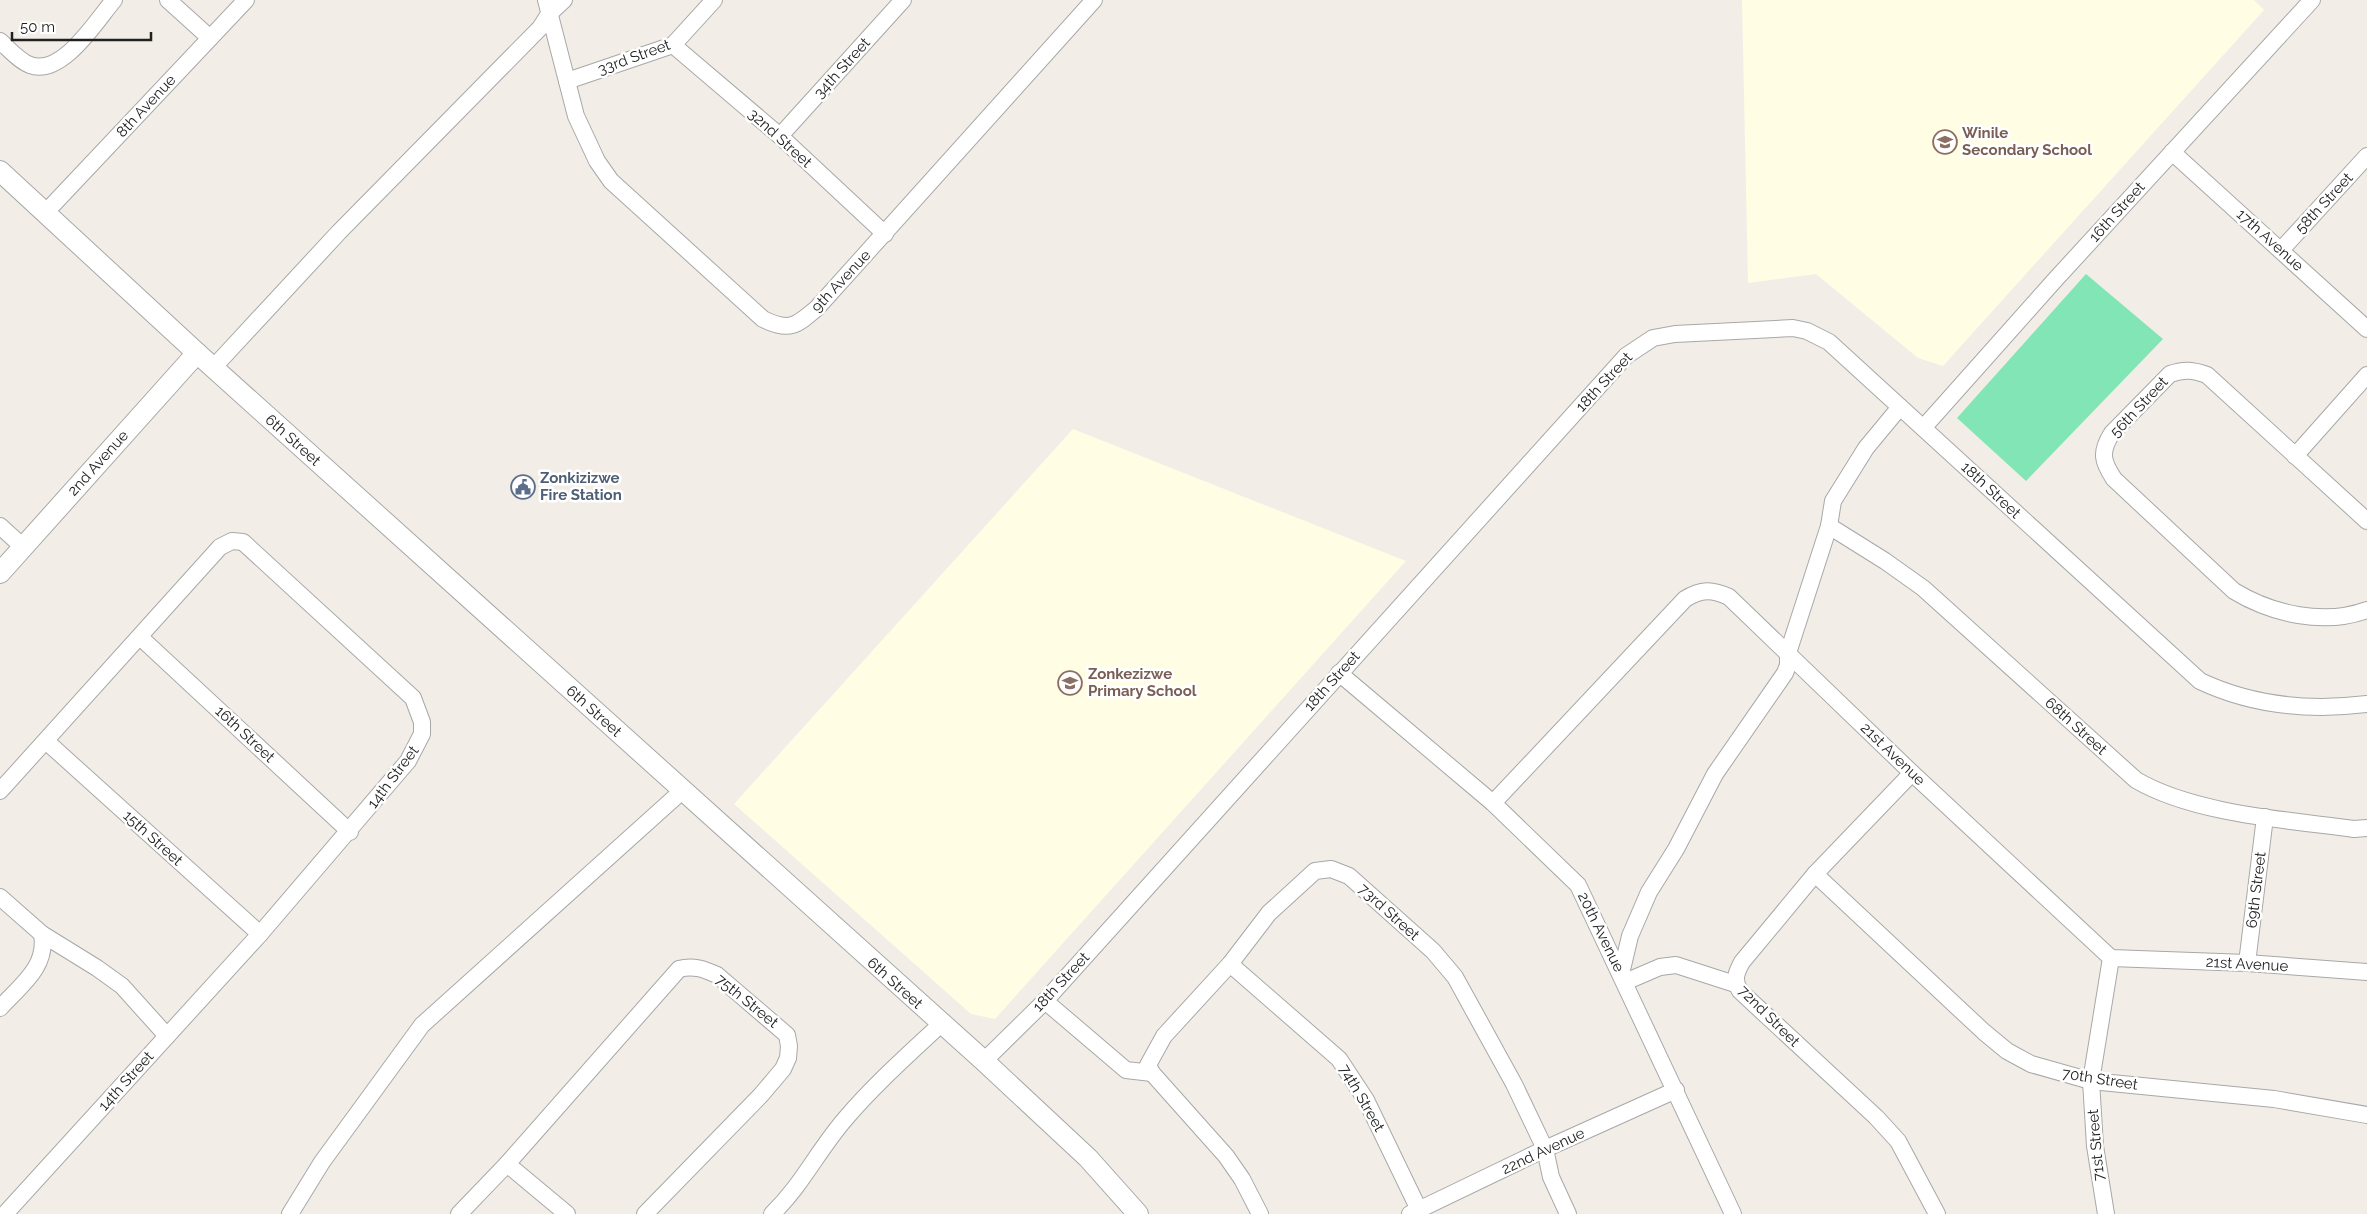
<svg xmlns="http://www.w3.org/2000/svg" width="2367" height="1214" viewBox="0 0 2367 1214" font-family="Raleway,sans-serif">
	<rect width="100%" height="100%" fill="#f2eee7"/>
	<g fill="#fffde3">
		<polygon points="1742,0 2254,0 2264,10 1943,366 1918,358 1816,274 1748,283"/>
		<polygon points="1073,429 1406,561 995,1019 971,1014 734,804"/>
	</g>
	<polygon fill="#81e5b6" points="2086,274 2163,339 2026,481 1957,418"/>
	<g fill="none" stroke-linecap="round" stroke-linejoin="round">
		<g stroke="#a8a8a8" stroke-width="18">
			<g id="minor">
				<polyline points="168,0 210,38"/>
				<path d="M 546,0 L 576,116 L 597,161 L 611,181 L 763,319 C 789,332 796,326 817,308 L 1094,0"/>
				<path d="M 0,41 C 9,49 19,61 30,65 C 62,77 96,21 114,0"/>
				<polyline points="673,45 780,136 885,234"/>
				<polyline points="567,81 673,45 714,0"/>
				<polyline points="780,136 903,0"/>
				<polyline points="2172,152 2367,329"/>
				<polyline points="46,212 246,0"/>
				<polyline points="2281,250 2367,156"/>
				<polyline points="213,368 339,232 540,28 549,14 564,0"/>
				<polyline points="1924,427 2054,281 2312,0"/>
				<polyline points="2295,456 2367,375"/>
				<path d="M 2367,521 L 2207,375 C 2193,370 2184,369 2170,374 L 2112,433 C 2100,452 2102,461 2114,479 L 2234,591 C 2272,614 2324,626 2367,610"/>
				<polyline points="0,526 23,547"/>
				<path d="M 1829,526 L 1885,561 L 1923,588 L 2136,780 C 2194,814 2288,820 2354,829 L 2367,828"/>
				<polyline points="140,637 350,832"/>
				<polyline points="1339,673 1493,803 1578,885 1733,1214"/>
				<polyline points="47,742 260,934"/>
				<path d="M 1912,773 L 1815,874 L 1742,962 C 1736,973 1733,980 1740,991 L 1876,1117 L 1898,1141 L 1937,1214"/>
				<polyline points="0,791 220,547 232,541 243,542 413,698 422,722 422,734 408,761 260,934 5,1214"/>
				<path d="M 1493,803 L 1685,599 C 1701,589 1712,589 1729,597 L 1912,773 L 2111,958 L 2247,963 L 2367,972"/>
				<polyline points="1815,874 1984,1032 2007,1051 2031,1064 2091,1081 2274,1099 2367,1115"/>
				<polyline points="0,897 42,934 97,968 122,986 167,1036"/>
				<polyline points="2247,963 2265,817"/>
				<polyline points="1230,964 1339,1059 1366,1100 1421,1214"/>
				<polyline points="1621,974 1630,936 1649,892 1676,849 1715,774 1785,673 1788,665 1788,653 1829,526 1833,501 1866,448 1900,407"/>
				<polyline points="1625,982 1660,967 1676,965 1735,984"/>
				<polyline points="1045,1001 1126,1070 1152,1073"/>
				<path d="M 0,1008 C 20,986 48,967 42,934"/>
				<path d="M 984,1061 L 1045,1001 L 1626,356 L 1653,338 L 1675,334 L 1793,328 L 1807,331 L 1829,342 L 2200,681 C 2253,706 2310,711 2367,704"/>
				<polyline points="507,1164 567,1214"/>
				<polyline points="290,1214 322,1162 422,1025 682,791"/>
				<path d="M 459,1214 L 507,1164 L 679,969 C 693,965 704,969 717,975 L 787,1035 L 789,1046 L 788,1058 L 783,1069 L 761,1095 L 645,1214"/>
				<path d="M 772,1214 C 803,1184 818,1150 846,1118 C 875,1084 909,1054 941,1024"/>
				<polyline points="1260,1214 1242,1179 1226,1156 1152,1073 1148,1065 1164,1036 1230,964 1269,913 1315,871 1331,869 1349,876 1433,951 1455,977 1514,1084 1545,1149 1551,1177 1568,1214"/>
				<polyline points="1410,1214 1545,1149 1676,1090"/>
				<polyline points="2106,1214 2095,1146 2091,1081 2111,958"/>
			</g>
		</g>
		<g stroke="#a8a8a8" stroke-width="22">
			<g id="tertiary">
				<polyline points="0,171 197,353 984,1061 1088,1158 1138,1214"/>
				<polyline points="0,573 197,353"/>
			</g>
		</g>
		<use href="#minor" stroke="#fff" stroke-width="16"/>
		<use href="#tertiary" stroke="#fff" stroke-width="20"/>
	</g>
	<defs>
		<g id="school-ring" transform="scale(1.25)"><circle r="9.5" fill="#fff" stroke="#8d6e63" stroke-width="1.5"/><path d="M0-5L7-2L0 1L-7-2ZM-4 1L0 2.5L4 1V4Q0 6-4 4Z" fill="#8d6e63"/></g>
		<g id="civic-ring" transform="scale(1.25)"><circle r="9.5" fill="#fff" stroke="#5c6f8a" stroke-width="1.5"/><path d="M-.6-6.5H3V-4.5H.6V-3L4-1V1h2V6H-6V1h2V-1L-.6-3ZM-1.2 2.5V6h2.4V2.5Z" fill="#5c6f8a"/></g>
	</defs>
	<g fill-rule="evenodd">
		<use href="#school-ring" x="1945" y="142"/>
		<use href="#civic-ring" x="523" y="487"/>
		<use href="#school-ring" x="1070" y="683"/>
	</g>
	<g text-anchor="middle" stroke-width="5" stroke-linejoin="round" paint-order="stroke">
		<g font-size="15" fill="#212121" stroke="#fff">
			<text transform="translate(634 57) rotate(-20)" y="5">33rd Street</text>
			<text transform="translate(842 68) rotate(-48)" y="5">34th Street</text>
			<text transform="translate(146 106) rotate(-47)" y="5">8th Avenue</text>
			<text transform="translate(780 138) rotate(42)" y="5">32nd Street</text>
			<text transform="translate(2324 203) rotate(-47)" y="5">58th Street</text>
			<text transform="translate(2117 212) rotate(-48)" y="5">16th Street</text>
			<text transform="translate(2270 240) rotate(42)" y="5">17th Avenue</text>
			<text transform="translate(841 281) rotate(-47)" y="5">9th Avenue</text>
			<text transform="translate(1604 382) rotate(-47)" y="5">18th Street</text>
			<text transform="translate(2139 407) rotate(-47)" y="5">56th Street</text>
			<text transform="translate(293 440) rotate(42)" y="5">6th Street</text>
			<text transform="translate(98 463) rotate(-48)" y="5">2nd Avenue</text>
			<text transform="translate(1991 490) rotate(43)" y="5">18th Street</text>
			<text transform="translate(1332 681) rotate(-48)" y="5">18th Street</text>
			<text transform="translate(594 711) rotate(42)" y="5">6th Street</text>
			<text transform="translate(2076 726) rotate(42)" y="5">68th Street</text>
			<text transform="translate(245 734) rotate(43)" y="5">16th Street</text>
			<text transform="translate(1893 754) rotate(44)" y="5">21st Avenue</text>
			<text transform="translate(393 777) rotate(-53)" y="5">14th Street</text>
			<text transform="translate(153 838) rotate(42)" y="5">15th Street</text>
			<text transform="translate(2256 890) rotate(-83)" y="5">69th Street</text>
			<text transform="translate(1389 912) rotate(42)" y="5">73rd Street</text>
			<text transform="translate(1601 932) rotate(64)" y="5">20th Avenue</text>
			<text transform="translate(2247 964) rotate(3)" y="5">21st Avenue</text>
			<text transform="translate(1061 982) rotate(-47)" y="5">18th Street</text>
			<text transform="translate(895 983) rotate(42)" y="5">6th Street</text>
			<text transform="translate(747 1001) rotate(39)" y="5">75th Street</text>
			<text transform="translate(1769 1016) rotate(45)" y="5">72nd Street</text>
			<text transform="translate(2100 1079) rotate(9)" y="5">70th Street</text>
			<text transform="translate(126 1081) rotate(-48)" y="5">14th Street</text>
			<text transform="translate(1362 1098) rotate(60)" y="5">74th Street</text>
			<text transform="translate(2096 1145) rotate(-95)" y="5">71st Street</text>
			<text transform="translate(1543 1151) rotate(-25)" y="5">22nd Avenue</text>
		</g>
		<g font-size="15" font-weight="bold" fill="#785e54" stroke="#fff" text-anchor="start">
			<text x="1962" y="138">Winile<tspan x="1962" dy="17">Secondary School</tspan></text>
			<text x="1088" y="679">Zonkezizwe<tspan x="1088" dy="17">Primary School</tspan></text>
		</g>
		<g font-size="15" font-weight="bold" fill="#4e5e75" stroke="#fff" text-anchor="start">
			<text x="540" y="483">Zonkizizwe<tspan x="540" dy="17">Fire Station</tspan></text>
		</g>
	</g>
	<path d="M12 32v8h139v-8" fill="none" stroke="#212121" stroke-width="2.5"/>
	<text x="20" y="32" font-size="15" fill="#212121" stroke="#ffffff" stroke-width="4" paint-order="stroke">50 m</text>
</svg>
